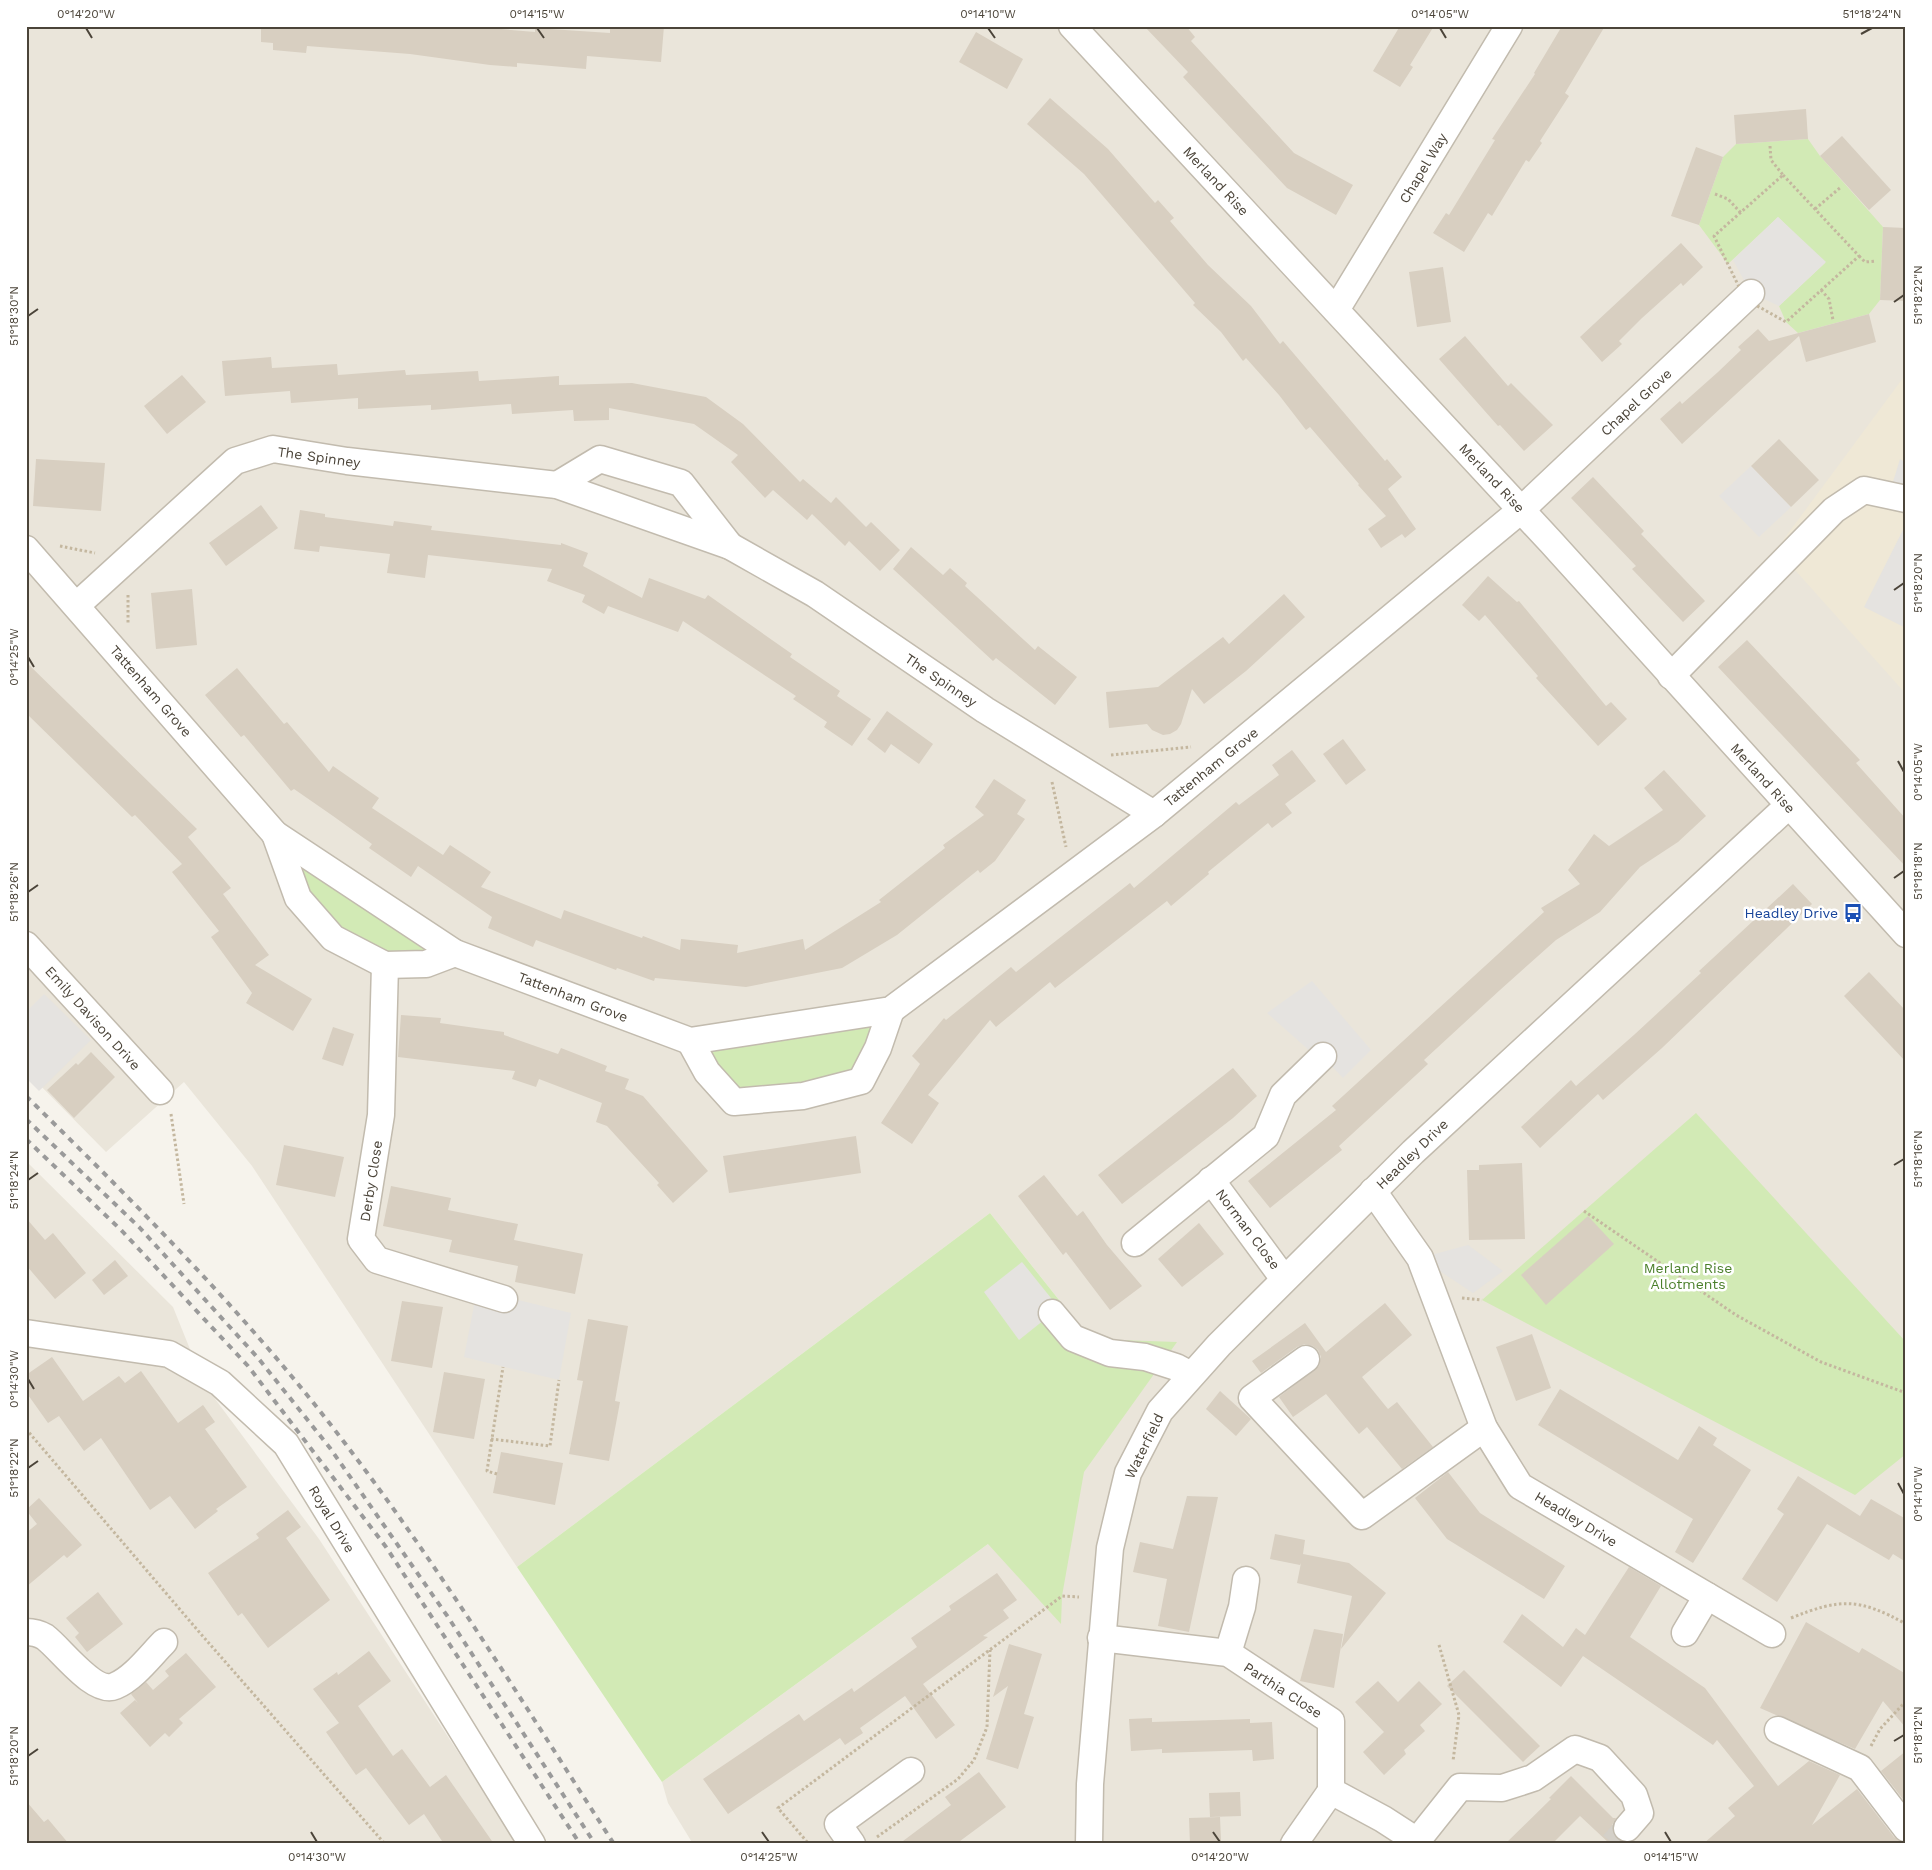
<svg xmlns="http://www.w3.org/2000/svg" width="1932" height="1870" viewBox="0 0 1932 1870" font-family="'Work Sans',sans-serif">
	<rect width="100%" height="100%" fill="#f6f3ec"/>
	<g fill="#eae5da">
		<polygon points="26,26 1906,26 1906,1844 693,1844 668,1803 662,1782 988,1544 1090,1339 990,1213 517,1567 252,1166 184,1082 106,1152 26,1071"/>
		<polygon points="26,1161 173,1307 204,1384 319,1539 518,1844 26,1844"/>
	</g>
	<polygon fill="#efe8d6" points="1906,374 1906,694 1795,570 1714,650 1696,633 1781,543"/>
	<g fill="#d2eab5">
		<polygon points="1808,139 1820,156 1883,227 1880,300 1869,314 1798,333 1786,322 1779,306 1825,263 1778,217 1728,264 1699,225 1723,157 1736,144"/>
		<polygon points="275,834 455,953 426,964 333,938"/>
		<polygon points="891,1010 861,1081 734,1102 690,1041"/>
		<polygon points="1696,1113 1906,1342 1906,1454 1855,1495 1482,1300"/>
		<polygon points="990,1213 1090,1339 1177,1342 1084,1472 1062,1596 1061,1624 988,1544 662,1782 517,1567"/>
	</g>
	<g fill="#e5e3e0">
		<polygon points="1778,217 1826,262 1779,306 1751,293 1733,260"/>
		<polygon points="1900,459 1906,463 1906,512 1889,495"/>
		<polygon points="1751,466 1791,507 1759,537 1719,496"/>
		<polygon points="1906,524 1906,628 1864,607"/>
		<polygon points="1312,981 1371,1050 1343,1078 1323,1057 1320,1060 1267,1013"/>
		<polygon points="44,994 91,1040 39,1091 26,1078 26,1012"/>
		<polygon points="1468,1245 1503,1271 1473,1293 1420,1258"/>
		<polygon points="1022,1262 1059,1308 1019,1340 984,1292"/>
		<polygon points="477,1290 571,1313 559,1380 464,1357"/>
	</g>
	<g fill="#d8cfc1">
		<polygon points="261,26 466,26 535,32 535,28 610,33 610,26 664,26 661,62 587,56 586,69 517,63 517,67 490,65 410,54 307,46 306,53 273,50 273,43 261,42"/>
		<polygon points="1144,26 1186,26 1195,37 1191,41 1294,153 1353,185 1336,215 1287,188 1183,77 1188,72"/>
		<polygon points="1400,26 1434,26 1410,65 1413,67 1400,87 1373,71"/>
		<polygon points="1562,26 1605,26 1565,93 1569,96 1540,141 1542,143 1529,162 1526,160 1492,216 1488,213 1464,252 1433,233 1446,213 1449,215 1495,140 1492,139 1535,74 1534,73"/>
		<polygon points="976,32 1023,59 1007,89 959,62"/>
		<polygon points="1050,98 1108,149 1155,203 1158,200 1174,218 1170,221 1208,265 1251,306 1280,344 1283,341 1385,461 1387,459 1402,477 1388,489 1416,529 1405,538 1402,534 1381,548 1368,529 1386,516 1358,485 1359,484 1310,427 1306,430 1279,395 1246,358 1243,361 1221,332 1193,305 1195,303 1084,174 1027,124"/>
		<polygon points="1806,109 1808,139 1736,144 1734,115"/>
		<polygon points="1842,136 1891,190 1869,210 1820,156"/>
		<polygon points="1696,147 1723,157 1699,225 1671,216"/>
		<polygon points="1883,227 1906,228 1906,301 1880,300"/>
		<polygon points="1681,243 1703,267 1683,286 1681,283 1642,318 1619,341 1622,344 1602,362 1580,337"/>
		<polygon points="1443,267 1451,322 1417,327 1409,272"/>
		<polygon points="1869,314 1876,342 1806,362 1799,336 1682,444 1660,419 1680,401 1682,404 1718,372 1741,350 1738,347 1758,329 1769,341"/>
		<polygon points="1465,336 1508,386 1511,383 1553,425 1524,451 1500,425 1498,426 1439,359"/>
		<polygon points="271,357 272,368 337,364 338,375 405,370 406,375 478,371 479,381 559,376 559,385 632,383 706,397 743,424 800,482 803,479 831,503 836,497 866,527 871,522 900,550 880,571 849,541 845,546 812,514 807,520 773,490 765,498 731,462 738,455 694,424 609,408 609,420 574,421 573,410 512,414 511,404 431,410 431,405 358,409 358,398 291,403 290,391 225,396 222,361"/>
		<polygon points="182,375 206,402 167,434 144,406"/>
		<polygon points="1779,439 1819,480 1791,507 1751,466"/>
		<polygon points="36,459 105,463 101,511 33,506"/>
		<polygon points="1593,477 1644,531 1641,534 1705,601 1683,622 1632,569 1636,566 1571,498"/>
		<polygon points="261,505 278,528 226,566 209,543"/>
		<polygon points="300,510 325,514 325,517 393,526 394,521 432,526 431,530 561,545 561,543 588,553 583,566 642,598 649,578 705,599 708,595 792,654 790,657 840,691 837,696 871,719 852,746 824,727 827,722 793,699 796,696 683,621 678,632 608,606 604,614 582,602 585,595 547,581 552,569 428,555 425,578 387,573 390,554 320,546 319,552 294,549"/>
		<polygon points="911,547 943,575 950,568 967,583 965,586 1035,650 1038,646 1077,677 1055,705 996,658 993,661 893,569"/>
		<polygon points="1488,576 1517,602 1519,601 1606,706 1611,702 1627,719 1598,746 1536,678 1538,676 1485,615 1479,621 1462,605"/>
		<polygon points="192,589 197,645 156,649 151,593"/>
		<polygon points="1284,594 1305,617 1246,671 1204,704 1192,689 1181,724 1177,730 1170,734 1163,735 1152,730 1147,724 1109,728 1106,692 1158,687 1223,637 1229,644"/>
		<polygon points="1747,640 1860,760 1856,763 1906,819 1906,867 1718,667"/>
		<polygon points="26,662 197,829 188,837 231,888 223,894 269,955 255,965 312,999 293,1031 246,1003 252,993 211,937 219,931 172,872 182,864 135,815 132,817 26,713"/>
		<polygon points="237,668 284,724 287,722 329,772 333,766 379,798 372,808 443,855 450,845 491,872 481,887 561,919 564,910 642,938 643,936 680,950 681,939 738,945 737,953 803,939 805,950 881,902 879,900 945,848 943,845 984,815 975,807 994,779 1026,800 1017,814 1025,819 995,861 980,873 978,870 897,935 842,968 746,987 655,978 654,981 617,968 616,970 536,940 533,947 488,928 492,917 418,866 411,877 369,848 372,844 333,816 294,789 291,791 244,735 241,737 205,695"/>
		<polygon points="887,711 933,744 919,764 891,744 885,753 867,739"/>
		<polygon points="1343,739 1366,770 1346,785 1323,754"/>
		<polygon points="1292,750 1316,781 1285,804 1292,813 1272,828 1268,823 1208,872 1209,874 1171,906 1167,901 1055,988 1050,982 996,1027 990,1020 928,1095 939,1103 912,1144 881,1123 920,1064 912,1056 944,1018 946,1020 1011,967 1016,972 1130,883 1134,888 1236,802 1239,805 1279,775 1272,765"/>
		<polygon points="1664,770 1706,816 1678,842 1640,867 1600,912 1556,940 1500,990 1424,1060 1428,1064 1339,1146 1342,1150 1270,1208 1248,1181 1336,1110 1332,1106 1544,912 1541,908 1580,884 1568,870 1594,834 1609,846 1663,810 1644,788"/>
		<polygon points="1793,884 1812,904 1662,1048 1603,1100 1598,1094 1540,1148 1521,1127 1571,1080 1576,1086 1635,1034 1701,973 1699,971"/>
		<polygon points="1869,972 1906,1011 1906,1062 1844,996"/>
		<polygon points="401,1015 441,1018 440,1023 504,1032 504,1035 558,1054 561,1048 607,1066 605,1071 629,1079 625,1089 643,1096 708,1171 673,1203 657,1185 659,1183 607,1126 596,1122 602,1103 539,1079 536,1087 512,1079 515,1071 398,1057"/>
		<polygon points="333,1027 354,1034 343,1066 322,1059"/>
		<polygon points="91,1052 115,1077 74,1118 47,1090 76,1063 78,1065"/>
		<polygon points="1233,1068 1257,1096 1233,1118 1122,1204 1098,1175"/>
		<polygon points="856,1136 861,1173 729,1193 723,1156"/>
		<polygon points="284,1145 344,1157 335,1197 276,1185"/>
		<polygon points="1522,1163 1525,1239 1469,1240 1467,1170 1479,1170 1479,1165"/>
		<polygon points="1044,1175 1077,1216 1083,1211 1107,1245 1142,1286 1110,1310 1066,1252 1063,1255 1018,1196"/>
		<polygon points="391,1186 451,1198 448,1210 518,1224 514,1240 583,1254 575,1294 515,1282 518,1266 449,1252 452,1240 383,1226"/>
		<polygon points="1588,1216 1614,1244 1546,1305 1521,1275"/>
		<polygon points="26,1218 45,1240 53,1233 86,1273 55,1299 26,1265"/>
		<polygon points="1199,1223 1224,1254 1182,1287 1158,1259"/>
		<polygon points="115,1260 128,1276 104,1295 92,1280"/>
		<polygon points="402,1301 443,1307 432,1368 391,1361"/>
		<polygon points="1385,1303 1412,1335 1362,1377 1388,1409 1397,1402 1433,1447 1402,1469 1367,1427 1359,1434 1326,1394 1293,1417 1279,1397 1319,1366 1321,1357 1318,1350 1313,1346 1305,1344 1297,1347 1261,1373 1252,1361 1305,1323 1326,1352"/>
		<polygon points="588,1319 628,1326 615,1401 620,1402 609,1461 569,1454 583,1381 577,1380"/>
		<polygon points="1532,1334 1551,1388 1516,1401 1496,1347"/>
		<polygon points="52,1357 83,1401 119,1376 125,1383 141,1371 178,1423 203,1405 215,1422 205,1429 247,1487 216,1509 218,1511 195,1529 170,1496 150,1510 101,1438 84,1451 59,1416 48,1423 26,1392 26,1375"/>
		<polygon points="444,1372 485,1379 474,1439 433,1432"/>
		<polygon points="1560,1389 1678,1460 1699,1426 1717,1438 1713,1445 1751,1470 1693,1563 1675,1552 1693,1519 1538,1425"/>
		<polygon points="1220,1391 1251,1419 1236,1436 1206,1409"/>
		<polygon points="501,1452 563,1463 555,1505 493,1493"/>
		<polygon points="1448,1472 1480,1513 1565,1566 1544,1599 1447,1539 1415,1498"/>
		<polygon points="1798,1476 1860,1516 1871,1499 1906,1519 1906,1562 1893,1554 1889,1560 1827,1524 1777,1602 1742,1579 1784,1514 1777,1509"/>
		<polygon points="1187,1496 1218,1497 1189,1632 1158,1626 1167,1579 1133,1572 1140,1542 1173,1549"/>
		<polygon points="39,1498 82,1545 67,1558 64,1555 26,1587 26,1533 37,1524 26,1510"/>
		<polygon points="288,1510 301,1527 286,1538 330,1600 268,1648 242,1613 238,1616 208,1573 259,1538 256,1534"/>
		<polygon points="1275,1534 1305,1540 1303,1554 1349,1563 1386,1593 1341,1649 1352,1596 1297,1583 1301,1563 1300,1565 1270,1559"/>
		<polygon points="1629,1567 1661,1586 1630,1637 1705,1688 1778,1786 1809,1761 1840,1775 1812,1825 1857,1789 1894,1837 1906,1844 1703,1844 1735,1816 1728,1808 1754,1786 1717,1740 1713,1745 1583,1656 1561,1687 1503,1642 1522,1614 1563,1647 1576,1628 1585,1635"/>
		<polygon points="997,1573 1017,1600 1003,1610 1009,1618 983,1636 988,1637 923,1684 955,1725 936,1739 905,1696 860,1728 863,1733 845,1745 840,1738 728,1814 703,1779 799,1714 804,1721 852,1688 854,1692 917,1647 911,1638 951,1610 949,1606"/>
		<polygon points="98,1592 123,1624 87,1652 75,1637 79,1633 66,1618"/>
		<polygon points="1806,1622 1859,1653 1862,1648 1906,1674 1906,1728 1883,1701 1855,1749 1760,1708"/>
		<polygon points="1314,1629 1343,1634 1334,1688 1300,1681"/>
		<polygon points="1009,1644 1042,1654 1024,1714 1034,1717 1018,1769 986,1759 1008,1686 993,1697"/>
		<polygon points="369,1651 391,1681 358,1706 393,1756 402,1749 430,1787 446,1775 494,1844 444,1844 424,1814 409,1825 366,1768 356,1775 326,1732 339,1723 313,1689 337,1672 338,1675"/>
		<polygon points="186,1653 216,1687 179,1719 183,1723 169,1737 165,1733 150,1747 120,1713 135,1700 138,1703 131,1694 146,1682 153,1690 169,1676 165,1671"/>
		<polygon points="1464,1670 1540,1746 1523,1762 1447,1686"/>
		<polygon points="1378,1681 1398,1702 1419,1681 1442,1704 1420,1725 1425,1731 1404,1750 1406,1754 1384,1775 1363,1752 1384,1732 1355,1702"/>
		<polygon points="1152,1718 1152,1722 1250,1719 1250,1723 1272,1722 1274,1759 1253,1761 1252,1750 1162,1753 1162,1749 1131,1751 1129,1719"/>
		<polygon points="1906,1751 1906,1803 1881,1771"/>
		<polygon points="979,1772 1006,1807 956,1844 899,1844 951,1805 945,1797"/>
		<polygon points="1571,1776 1613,1818 1616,1818 1612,1825 1613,1832 1622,1842 1620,1844 1610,1844 1580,1816 1552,1844 1505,1844 1551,1799 1549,1798"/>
		<polygon points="1240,1792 1241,1816 1210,1817 1209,1793"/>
		<polygon points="26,1801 44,1822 48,1819 69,1844 26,1844"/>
		<polygon points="1220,1817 1221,1841 1212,1841 1212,1844 1190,1844 1189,1818"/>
	</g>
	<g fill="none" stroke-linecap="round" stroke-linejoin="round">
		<polyline stroke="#d4d0c8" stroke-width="26" stroke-dasharray="26 13" stroke-linecap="butt" points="1613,1844 1627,1828"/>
		<g stroke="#c2bbae" stroke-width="29">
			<g id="minor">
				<polyline points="1072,26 1551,542 1906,934"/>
				<polyline points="1336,310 1509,26"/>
				<polyline points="557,485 600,459 681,483 730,546"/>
				<polyline points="26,549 275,834 455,953 690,1041 891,1010 1154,814 1521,510 1751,293"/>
				<polyline points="77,605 235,461 273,449 347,461 557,485 730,546 815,594 985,710 1154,814"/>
				<polyline points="1671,676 1834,510 1864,490 1906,499"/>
				<polyline points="275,834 298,898 333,938 385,965 426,964 455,953"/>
				<polyline points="26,945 160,1091"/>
				<polyline points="385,965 381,1115 361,1239 377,1260 504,1299"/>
				<polyline points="690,1041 707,1072 734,1102 803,1096 861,1081 878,1048 891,1010"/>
				<polyline points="1211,1180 1284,1279"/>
				<polyline points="1373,1191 1420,1258 1484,1428 1520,1486 1772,1634"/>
				<polyline points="1135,1243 1266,1136 1283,1095 1323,1056"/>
				<polyline points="1052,1313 1073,1338 1110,1353 1145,1357 1176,1367 1191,1375"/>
				<polyline points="26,1333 169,1354 220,1383 286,1444 532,1844"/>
				<polyline points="1306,1359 1252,1398 1362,1516 1484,1428"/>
				<path d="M 26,1632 C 32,1632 40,1634 45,1637 C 61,1649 94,1695 115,1686 C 134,1678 150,1656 164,1642"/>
				<polyline points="1685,1633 1707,1596"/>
				<polyline points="1101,1638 1228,1653 1331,1721 1331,1791 1383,1819 1417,1841 1460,1787 1502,1788 1533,1778 1575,1749 1600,1758 1634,1795 1640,1813 1627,1828"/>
				<polyline points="1228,1653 1242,1607 1246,1580"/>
				<polyline points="1778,1730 1860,1768 1906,1828"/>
				<polyline points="852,1844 838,1824 911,1771"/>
				<polyline points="1089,1844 1090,1784 1110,1548 1128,1473 1160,1411 1219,1345 1413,1152 1788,806"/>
				<polyline points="1294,1844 1331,1791"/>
			</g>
		</g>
		<g stroke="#c4b79f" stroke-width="3" stroke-dasharray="2.5 2.5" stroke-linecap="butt">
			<polyline points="1770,146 1771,160 1783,175"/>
			<polygon points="1783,175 1859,256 1786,322 1745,299 1714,236"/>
			<polyline points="1715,194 1728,199 1741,213"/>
			<polyline points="1815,209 1841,187"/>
			<polyline points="1859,256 1865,262 1876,261"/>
			<polyline points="1821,290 1829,299 1833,320"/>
			<polyline points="60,546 95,553"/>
			<polyline points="128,595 128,623"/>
			<polyline points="1111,755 1191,747"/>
			<polyline points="1052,782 1066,847"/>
			<polyline points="171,1114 184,1204"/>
			<polyline points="1584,1211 1736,1315 1821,1362 1906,1393"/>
			<polyline points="1462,1298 1482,1300"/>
			<polyline points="26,1429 200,1633 385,1844"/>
			<polyline points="491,1439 550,1446 559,1380"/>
			<polyline points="497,1474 487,1471 503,1367"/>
			<path d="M 1791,1618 C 1841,1598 1859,1598 1906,1624"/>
			<polyline points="1439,1645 1459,1715 1453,1761"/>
			<polyline points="1871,1746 1880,1729 1906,1701"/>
			<polyline points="877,1837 958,1779 974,1760 987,1727 990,1650"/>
			<polyline points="817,1844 808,1843 778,1808 1062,1596 1079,1597"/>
		</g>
		<use href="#minor" stroke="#fff" stroke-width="26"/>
		<g stroke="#9a9a9a" stroke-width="4" stroke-dasharray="6 6" stroke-linecap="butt">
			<path d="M 26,1096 C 138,1206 249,1317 344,1442 C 442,1570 526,1708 614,1844"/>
			<polyline points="26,1119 139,1227 258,1358 330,1448 448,1617 595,1844"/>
			<polyline points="26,1139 122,1231 248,1366 386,1547 580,1844"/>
		</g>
	</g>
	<path fill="none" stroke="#4b4439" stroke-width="2" d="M 86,28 L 92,38M 537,28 L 544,38M 988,28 L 995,38M 1440,28 L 1446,38M 1861,34 L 1872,28M 1894,302 L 1904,295M 28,316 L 38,309M 1894,590 L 1904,583M 28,657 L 34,667M 1898,761 L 1904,772M 1894,878 L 1904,871M 28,892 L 38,885M 1894,1165 L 1904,1159M 28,1180 L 38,1173M 28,1379 L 34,1389M 28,1468 L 38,1461M 1898,1483 L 1904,1494M 1894,1741 L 1904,1735M 28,1756 L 38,1749M 311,1832 L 317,1842M 762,1832 L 769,1842M 1213,1832 L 1220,1842M 1665,1832 L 1671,1842"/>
	<defs>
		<g id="bus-bare" transform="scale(1.5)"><path d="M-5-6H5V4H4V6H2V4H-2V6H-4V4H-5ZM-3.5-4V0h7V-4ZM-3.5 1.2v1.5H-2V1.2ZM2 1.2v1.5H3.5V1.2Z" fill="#1a4fb4" stroke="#fff" stroke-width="2.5" paint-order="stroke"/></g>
	</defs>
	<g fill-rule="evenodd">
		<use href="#bus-bare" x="1853" y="913"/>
	</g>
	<g text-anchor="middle" stroke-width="5" stroke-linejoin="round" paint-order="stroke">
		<g font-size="14" fill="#4b4439" stroke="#fff">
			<text transform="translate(1423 168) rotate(-59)" y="5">Chapel Way</text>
			<text transform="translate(1216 181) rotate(47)" y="5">Merland Rise</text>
			<text transform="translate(1636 402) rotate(-43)" y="5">Chapel Grove</text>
			<text transform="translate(319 457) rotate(8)" y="5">The Spinney</text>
			<text transform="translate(1492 478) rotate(47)" y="5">Merland Rise</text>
			<text transform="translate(941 680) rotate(34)" y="5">The Spinney</text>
			<text transform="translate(151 691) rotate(49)" y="5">Tattenham Grove</text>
			<text transform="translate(1211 767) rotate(-39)" y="5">Tattenham Grove</text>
			<text transform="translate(1763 778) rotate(48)" y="5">Merland Rise</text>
			<text transform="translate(573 997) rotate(21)" y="5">Tattenham Grove</text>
			<text transform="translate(93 1018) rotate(48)" y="5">Emily Davison Drive</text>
			<text transform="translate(1412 1154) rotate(-44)" y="5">Headley Drive</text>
			<text transform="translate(371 1181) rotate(-81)" y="5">Derby Close</text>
			<text transform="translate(1248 1229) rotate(53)" y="5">Norman Close</text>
			<text transform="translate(1144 1446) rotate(-64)" y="5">Waterfield</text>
			<text transform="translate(332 1519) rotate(59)" y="5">Royal Drive</text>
			<text transform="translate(1576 1519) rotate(31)" y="5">Headley Drive</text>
			<text transform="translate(1283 1690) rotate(33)" y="5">Parthia Close</text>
		</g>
		<g font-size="14" fill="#164399" stroke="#fff" text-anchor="end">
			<text x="1838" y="918">Headley Drive</text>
		</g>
		<g font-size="14" fill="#4a7f2a" stroke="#fff">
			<text x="1688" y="1273">Merland Rise<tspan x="1688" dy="16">Allotments</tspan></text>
		</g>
	</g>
	<rect width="1932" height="1870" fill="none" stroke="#ffffff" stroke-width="55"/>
	<rect x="28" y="28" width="1876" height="1814" fill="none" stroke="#4b4439" stroke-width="2"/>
	<g font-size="12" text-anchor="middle" fill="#4b4439">
		<text x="86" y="18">0°14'20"W</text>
		<text x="537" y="18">0°14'15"W</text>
		<text x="988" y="18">0°14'10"W</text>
		<text x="1440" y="18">0°14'05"W</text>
		<text x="1872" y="18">51°18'24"N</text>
		<text transform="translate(1918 295) rotate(-90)" y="4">51°18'22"N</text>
		<text transform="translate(14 316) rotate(-90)" y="4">51°18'30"N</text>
		<text transform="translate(1918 583) rotate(-90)" y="4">51°18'20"N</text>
		<text transform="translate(14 657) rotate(-90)" y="4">0°14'25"W</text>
		<text transform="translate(1918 772) rotate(-90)" y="4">0°14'05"W</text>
		<text transform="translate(1918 871) rotate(-90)" y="4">51°18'18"N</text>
		<text transform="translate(14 892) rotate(-90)" y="4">51°18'26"N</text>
		<text transform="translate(1918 1159) rotate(-90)" y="4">51°18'16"N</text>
		<text transform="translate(14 1180) rotate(-90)" y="4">51°18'24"N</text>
		<text transform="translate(14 1379) rotate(-90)" y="4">0°14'30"W</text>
		<text transform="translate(14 1468) rotate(-90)" y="4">51°18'22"N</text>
		<text transform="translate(1918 1494) rotate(-90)" y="4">0°14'10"W</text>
		<text transform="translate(1918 1735) rotate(-90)" y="4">51°18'12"N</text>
		<text transform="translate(14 1756) rotate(-90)" y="4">51°18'20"N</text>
		<text x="317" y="1861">0°14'30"W</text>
		<text x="769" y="1861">0°14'25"W</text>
		<text x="1220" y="1861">0°14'20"W</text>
		<text x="1671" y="1861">0°14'15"W</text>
	</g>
</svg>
